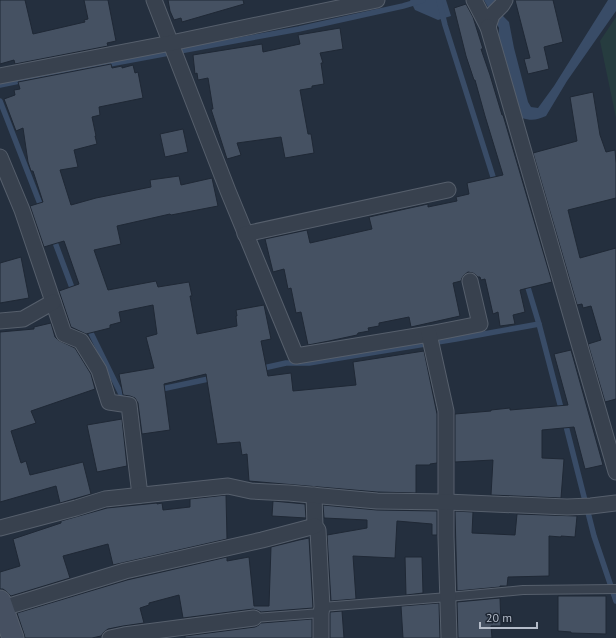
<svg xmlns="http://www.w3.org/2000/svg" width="616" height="638" viewBox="0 0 616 638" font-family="'PT Sans',sans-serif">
	<rect width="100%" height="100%" fill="#242f3e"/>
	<polygon fill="#263c3f" points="616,17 616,118 600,41"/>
	<g fill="#394c67">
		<polygon points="410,0 446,0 451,16 438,20 415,10"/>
		<path d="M 484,0 L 495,0 L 503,16 L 509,22 L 514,48 L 528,102 L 531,107 L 538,108 L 554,86 L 608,0 L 616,0 L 616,11 L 567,81 L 546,116 C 537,120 531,121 522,118 L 498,41 L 499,28 Z"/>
	</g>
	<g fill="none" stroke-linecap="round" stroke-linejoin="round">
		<g stroke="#394c67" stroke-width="5.5">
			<polyline points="439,0 445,25 495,183"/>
			<polyline points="0,85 34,78 299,29 403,6 423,0"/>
			<polyline points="0,101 42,209"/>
			<polyline points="53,237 74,293"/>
			<polyline points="526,281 539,324 562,412"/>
			<polyline points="88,327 121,394 129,396"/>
			<polyline points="259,369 286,363 309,363 456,339 539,324"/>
			<polyline points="157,390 213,378"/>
			<polyline points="565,422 594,536 616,601"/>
		</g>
	</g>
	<g fill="#455162" stroke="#1f2835">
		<polygon points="0,0 25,0 33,34 85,22 84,20 88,19 84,0 108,0 116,41 107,43 108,46 15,64 14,60 0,64"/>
		<polygon points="168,0 243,0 244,4 182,22 181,18 174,20 170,11"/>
		<polygon points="515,0 553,0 563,42 544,47 549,69 528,74 524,59 530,58"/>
		<polygon points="466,4 473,17 483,49 481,49 490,75 502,115 503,115 552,282 520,290 525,312 513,315 515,324 500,326 498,312 493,314 485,279 481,280 480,277 478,277 476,275 473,273 468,272 464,275 462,278 461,281 453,283 460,316 411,327 409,317 379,323 379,326 368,328 369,331 358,333 357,335 329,341 308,345 301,312 296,313 291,288 288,289 284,269 273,272 265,239 307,230 310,243 372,229 369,217 428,204 428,207 457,201 456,197 469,194 467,183 503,175 485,116 475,80 474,80 466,56 454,8"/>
		<polygon points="340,28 343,49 320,53 323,63 321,63 324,84 312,86 312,88 300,90 308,134 311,134 314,153 285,158 281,137 237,143 241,155 227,159 211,109 213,109 208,78 198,80 197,73 195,74 193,55 262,44 263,52 300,44 298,35"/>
		<polygon points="111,64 112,68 122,66 122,68 133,65 135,73 138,72 143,98 99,107 100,115 92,117 96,136 95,136 97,144 74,150 78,167 60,170 71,205 96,198 151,187 150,180 179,176 181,185 212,178 218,206 171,215 170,214 117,226 121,244 94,250 108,290 156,281 158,287 189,282 192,296 190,296 197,334 237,326 236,316 237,316 236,310 264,305 271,339 261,341 268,376 291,373 293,391 356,385 353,362 424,351 437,414 437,463 430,464 430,465 416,465 416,493 377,492 249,481 247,454 242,455 240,442 217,444 206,374 164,384 170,430 142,434 138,403 135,398 130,396 123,395 119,374 154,368 146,337 157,334 153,305 119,312 121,322 110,325 110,328 86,334 71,327 59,291 79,284 64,241 44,247 30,206 43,202 33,171 31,171 28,162 23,128 16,131 4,99 15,95 14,90 20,89 18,82"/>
		<polygon points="593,92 600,135 606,152 615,150 616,163 616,198 568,210 580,258 616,248 616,399 605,402 588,344 601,340 591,306 583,308 582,304 577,305 533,153 577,141 570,97"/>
		<polygon points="183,129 188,152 165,157 160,134"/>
		<polygon points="21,257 29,298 0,303 0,263"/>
		<polygon points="51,323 55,337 58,340 75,348 91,374 95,389 31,411 36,423 11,431 21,463 26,461 30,475 83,462 91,494 60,503 56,486 0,502 0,332 34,329 34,327"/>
		<polygon points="571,350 603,465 585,469 574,427 542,430 542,458 564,459 561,498 491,495 493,460 455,462 455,414 491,411 491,410 510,408 510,410 568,405 554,354"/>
		<polygon points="122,419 127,466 97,472 87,425"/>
		<polygon points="226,495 227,539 113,565 108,544 63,556 70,578 11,596 7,592 3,589 0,589 0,572 20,566 13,539 61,523 61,521 107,508 157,503 157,504 162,503 163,510 190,507 190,499"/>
		<polygon points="273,501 305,504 306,518 272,516"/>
		<polygon points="323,505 377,510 437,511 437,535 432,535 432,524 397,521 395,558 353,556 356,599 331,601 327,535 367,528 367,520 324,518"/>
		<polygon points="455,511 473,512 472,533 515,535 517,514 577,516 575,537 561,536 561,537 549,536 549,576 508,577 507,586 500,586 500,587 457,591"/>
		<polygon points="309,538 313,608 261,612 257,610 253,609 183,618 179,595 149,603 149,605 140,608 144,623 123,626 108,629 104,632 101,636 92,638 25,638 24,634 17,613 127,580 227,557 227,561 249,557 254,606 269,606 271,547 299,540"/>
		<polygon points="405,557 422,557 423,593 406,595"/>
		<polygon points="558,596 606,596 606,634 571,633 571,632 558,631"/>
		<polygon points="500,598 501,626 491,626 492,638 458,638 457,602"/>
		<polygon points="439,603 440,638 403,638 401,606"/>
		<polygon points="342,611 344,638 330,638 330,612"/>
		<polygon points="312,619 312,638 185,638 185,636 255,627 259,625 261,623"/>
	</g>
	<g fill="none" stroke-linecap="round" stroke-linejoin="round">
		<g stroke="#565f6c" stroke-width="10">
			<g id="lane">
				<polyline points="322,607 448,597 523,590 616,589"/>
				<polyline points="254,618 321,613"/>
			</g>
		</g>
		<g stroke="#565f6c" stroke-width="17">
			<g id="street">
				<polyline points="154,0 228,191 296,356 429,334 480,324 470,281"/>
				<polyline points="474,0 488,27 492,15 502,5 505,0"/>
				<polyline points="488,27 616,472"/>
				<polyline points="0,76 171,43 377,0"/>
				<polyline points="0,157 22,210 64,334 81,341 99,370 109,402 129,405 140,495"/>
				<polyline points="245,234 448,190"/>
				<polyline points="0,321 23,319 53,302"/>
				<polyline points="429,334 446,411 446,537 449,638"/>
				<polyline points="314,495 315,526 318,530 322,607 321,613 321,638"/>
				<polyline points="0,528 76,508 105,499 228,486 251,491 289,493 377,501 446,502 567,507 591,506 616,503"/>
				<polyline points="3,608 125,571 262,540 315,526"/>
				<polyline points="110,638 124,635 254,618"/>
			</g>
		</g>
		<g stroke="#565f6c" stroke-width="23">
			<polyline id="secondary" points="0,601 13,638"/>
		</g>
		<use href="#lane" stroke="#38414e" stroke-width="8"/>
		<use href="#street" stroke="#38414e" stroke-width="15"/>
		<use href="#secondary" stroke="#465061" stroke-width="21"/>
	</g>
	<path d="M480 622v6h57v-6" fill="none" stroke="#b4bcc9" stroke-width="2"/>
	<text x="486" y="622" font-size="12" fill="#b4bcc9" stroke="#1d2633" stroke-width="3" paint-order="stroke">20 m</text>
</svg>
